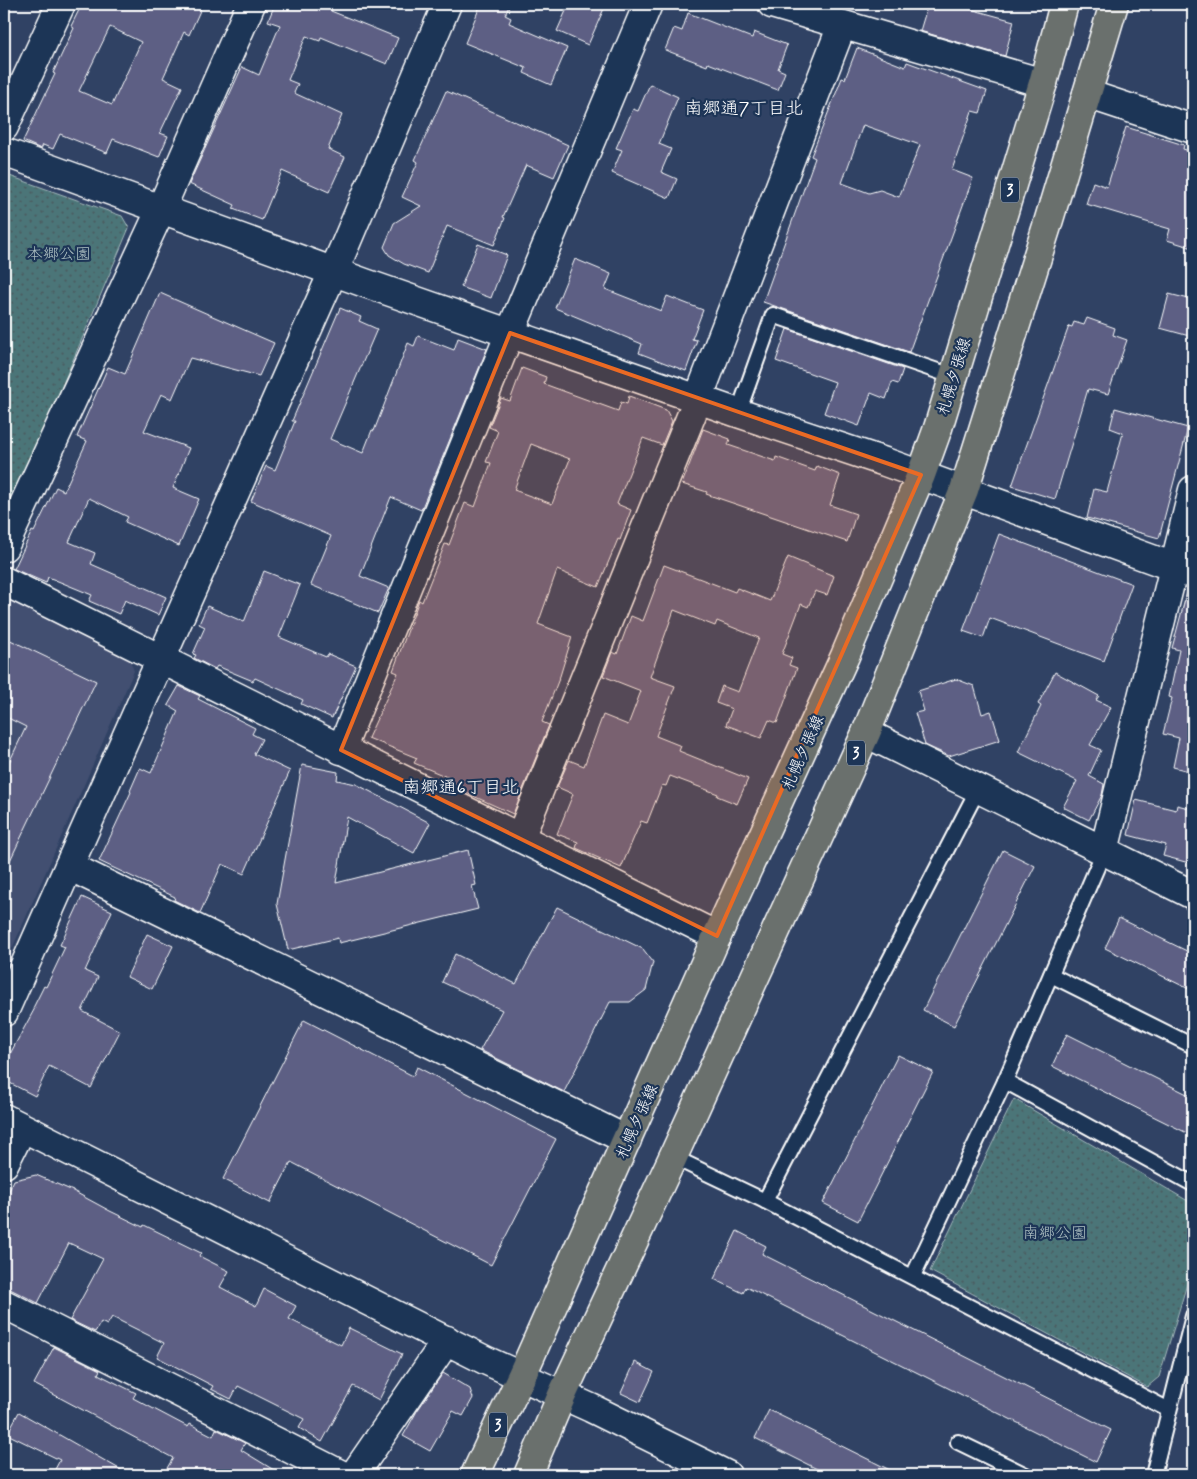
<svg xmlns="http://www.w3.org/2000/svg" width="1197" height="1479" viewBox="0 0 1197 1479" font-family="Mynerve,'Klee One',sans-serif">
	<defs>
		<pattern id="park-dots" width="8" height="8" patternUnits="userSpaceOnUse" patternTransform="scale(1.25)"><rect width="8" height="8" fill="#4b7478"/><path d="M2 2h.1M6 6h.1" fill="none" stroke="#4c5c5e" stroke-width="1.8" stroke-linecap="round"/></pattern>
	</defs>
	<rect width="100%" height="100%" fill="#304264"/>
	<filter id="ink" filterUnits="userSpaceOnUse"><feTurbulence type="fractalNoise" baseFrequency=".02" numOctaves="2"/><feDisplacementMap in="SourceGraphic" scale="10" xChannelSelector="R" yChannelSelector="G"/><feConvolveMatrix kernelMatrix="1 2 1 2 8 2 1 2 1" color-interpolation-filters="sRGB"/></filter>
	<g filter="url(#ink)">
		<polygon fill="#424f71" points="4,592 128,655 134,671 4,967"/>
		<g fill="url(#park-dots)" stroke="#a5babc">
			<polygon points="4,174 122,216 129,228 4,523"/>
			<polygon points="1014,1099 1193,1204 1193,1264 1159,1377 1147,1387 930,1271"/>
		</g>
		<g fill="#5d5f84" stroke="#fff" fill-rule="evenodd">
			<path d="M 82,4 L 203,4 L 189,35 L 184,32 L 163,78 L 182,87 L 160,133 L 168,136 L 159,157 L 113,139 L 107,153 L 60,134 L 53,149 L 43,145 L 41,149 L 23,141 L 55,74 L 53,73 L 74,28 L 71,26 ZM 110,27 L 141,42 L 112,105 L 79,91 Z"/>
			<polygon points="275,4 334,4 331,11 398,38 387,64 321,37 320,41 306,36 288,80 298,84 294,93 342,115 328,149 345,157 329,192 282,171 262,220 233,209 235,205 189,184 242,67 259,75 280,25 268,21"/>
			<polygon points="481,4 510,4 505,15 511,18 509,23 567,48 551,85 524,73 526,68 465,43"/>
			<polygon points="569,4 606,4 588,45 557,31"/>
			<polygon points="928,4 952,4 1014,21 1005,56 920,31"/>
			<polygon points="688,13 752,38 754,32 787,45 778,69 785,72 778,90 708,63 707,66 665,50 674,28 682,31"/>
			<path d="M 857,48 L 905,67 L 907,62 L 987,91 L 980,113 L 972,111 L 952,170 L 973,178 L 909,352 L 763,302 L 815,158 L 811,156 L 842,78 L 845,79 ZM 863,125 L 920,145 L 899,197 L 880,190 L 869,193 L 842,183 Z"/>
			<polygon points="650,84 678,97 659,144 671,149 661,172 677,179 669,198 612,173 622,150 616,148 633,109 638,111"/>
			<polygon points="446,91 568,145 554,177 526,165 503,217 505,218 494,245 447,226 428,273 404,264 389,255 384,247 394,223 421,206 402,197 418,162 415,160"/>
			<polygon points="1126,127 1184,145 1183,149 1193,152 1193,248 1167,240 1170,229 1086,204 1093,182 1107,187"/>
			<polygon points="478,244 507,255 491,298 461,287"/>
			<polygon points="575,259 611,274 605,289 661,311 667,296 703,310 692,339 697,340 686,371 639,353 642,344 555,308"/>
			<polygon points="160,293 274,343 259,376 190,358 172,399 161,394 144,431 189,448 173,488 199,499 179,546 125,522 128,517 89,498 69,542 95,553 91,564 166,597 158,615 125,600 119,614 89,601 92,595 48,577 46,583 14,569 32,531 34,532 56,487 64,491 87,441 77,437 108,367 125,374"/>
			<polygon points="1169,294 1193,300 1193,337 1160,328"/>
			<polygon points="340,308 361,317 359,321 377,329 330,439 363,453 372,430 374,431 408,343 414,346 418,336 454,350 458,338 487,349 421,510 391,497 360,576 389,588 378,613 311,585 331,536 251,501 266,466 275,470 295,421 292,421"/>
			<polygon points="1087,318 1115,328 1113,335 1127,340 1108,394 1088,389 1055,499 1012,486 1069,326 1072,327 1074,322 1084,325"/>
			<polygon points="787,329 903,369 898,384 892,382 886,399 871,393 859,426 824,413 835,382 776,361"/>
			<path d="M 522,368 L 546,377 L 544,384 L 618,411 L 621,402 L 627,404 L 629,396 L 666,410 L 672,421 L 662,445 L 643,438 L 617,504 L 631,510 L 620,540 L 618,539 L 598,587 L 557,570 L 538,624 L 572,637 L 560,676 L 542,722 L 549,725 L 513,814 L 449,785 L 452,779 L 414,763 L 417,758 L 368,738 L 398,673 L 393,671 L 419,600 L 422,602 L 445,544 L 449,545 L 465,503 L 475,507 L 491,463 L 486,462 L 498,431 L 489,427 L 501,398 L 510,401 ZM 531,444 L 570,459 L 552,504 L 514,490 Z"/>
			<polygon points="1115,408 1188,428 1159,538 1087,518 1094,489 1107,492 1123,433 1110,428"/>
			<polygon points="703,429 730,439 728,445 775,461 776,457 815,471 817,466 840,475 830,505 856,514 847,542 706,494 707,492 682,484"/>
			<polygon points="999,534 1132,584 1104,661 990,618 983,638 963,631"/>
			<polygon points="788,557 834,576 827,595 815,591 808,607 801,604 782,654 792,658 789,665 797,668 777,723 769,720 761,738 726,725 732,709 716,703 722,686 738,692 759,638 717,621 715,626 674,610 650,677 675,686 656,736 681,746 679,751 748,779 737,804 717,796 718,794 670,776 666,786 662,785 647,823 641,821 621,868 576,848 578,842 557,834 573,794 557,787 569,760 584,766 603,715 628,725 641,691 603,676 612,652 617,654 631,616 643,621 664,565 735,592 737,588 770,601"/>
			<polygon points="264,571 300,585 279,637 326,657 328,654 356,666 332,718 301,704 303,700 255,678 253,681 217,666 215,669 194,658 196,655 193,654 205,627 199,624 207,606 244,622"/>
			<polygon points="1187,592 1193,593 1193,772 1173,767 1179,738 1163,734 1172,698 1169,697 1179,650 1172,648"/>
			<polygon points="4,637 96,681 4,873 4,773 26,727 4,716"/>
			<polygon points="1055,672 1099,696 1096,700 1111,707 1090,745 1101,750 1089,776 1104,784 1102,795 1089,820 1063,807 1077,781 1018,752 1041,706 1038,704"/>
			<polygon points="956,679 974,686 982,714 991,711 1000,740 949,756 925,745 915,713 924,711 918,691"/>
			<polygon points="179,686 200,696 198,699 255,728 252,734 262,739 254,754 290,771 244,874 222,864 200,913 174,900 175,897 99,861 131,792 130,791 140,768 151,773 178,711 168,705"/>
			<polygon points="302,765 338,772 337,780 356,784 430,823 414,853 347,817 336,883 468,850 476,885 472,886 478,909 339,943 338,938 288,950 277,904"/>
			<polygon points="1136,800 1176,810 1177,805 1193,809 1193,864 1163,856 1166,845 1128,835"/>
			<polygon points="1003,850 1035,866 954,1026 923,1010"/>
			<polygon points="82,897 112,911 85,971 98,977 82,1011 120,1031 91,1088 49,1066 35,1096 4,1080 4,1069 11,1052 35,1008 33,1008 44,986 46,987 65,947 60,945"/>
			<polygon points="557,907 643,949 653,962 646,990 630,1002 610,1002 564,1092 480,1050 502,1010 442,982 455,954 516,984"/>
			<polygon points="1119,918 1193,954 1193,991 1105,948"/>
			<polygon points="147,934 173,946 152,989 127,977"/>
			<polygon points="304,1020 413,1076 417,1067 556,1139 491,1265 291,1162 270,1203 223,1179"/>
			<polygon points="1067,1034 1193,1097 1193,1136 1052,1066"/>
			<polygon points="898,1055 933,1072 858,1221 823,1203"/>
			<polygon points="36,1175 73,1191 110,1211 143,1227 144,1225 201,1253 199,1256 229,1271 220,1287 256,1306 264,1289 296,1306 289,1319 341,1345 349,1328 402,1354 379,1400 353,1386 322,1442 299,1428 304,1419 238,1386 231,1399 211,1389 213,1386 157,1357 164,1343 112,1317 107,1325 101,1322 95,1332 70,1320 103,1259 69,1243 38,1303 4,1286 4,1202 14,1180"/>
			<polygon points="737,1231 766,1246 762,1254 1111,1430 1096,1462 746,1287 743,1293 714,1279"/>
			<polygon points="54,1347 100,1370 98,1374 136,1393 133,1398 188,1427 190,1424 213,1436 216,1429 245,1443 241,1450 282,1475 163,1475 173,1458 34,1384"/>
			<polygon points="635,1362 654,1372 640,1402 621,1393"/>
			<polygon points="443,1373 470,1389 473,1398 463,1416 453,1411 430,1451 403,1436 417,1411"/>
			<polygon points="769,1410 900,1475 829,1475 755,1438"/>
			<polygon points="19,1412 130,1475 52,1475 60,1460 7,1434"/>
		</g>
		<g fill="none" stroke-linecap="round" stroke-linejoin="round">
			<g stroke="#fff" stroke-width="18">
				<g id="lane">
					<polyline points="738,413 773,315 952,376"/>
					<polyline points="1051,975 1193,1046"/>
					<polyline points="1005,1081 1193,1184"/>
					<polyline points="673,1157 765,1201 1169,1410"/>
					<polyline points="765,1201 978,789"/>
					<polyline points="913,1276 1005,1081 1104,851"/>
					<polyline points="958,1442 1026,1475"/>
					<polyline points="1153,1475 1193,1316"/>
				</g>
			</g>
			<g stroke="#fff" stroke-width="31">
				<g id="street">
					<polyline points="772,4 1043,83"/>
					<polyline points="1087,94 1193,129"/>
					<polyline points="4,127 61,4"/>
					<polyline points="4,152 365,283 738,413 885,462 1193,574"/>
					<polyline points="4,547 161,209 251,4"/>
					<polyline points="4,581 717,936"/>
					<polyline points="866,733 1193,895"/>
					<polyline points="341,750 510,333 648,4"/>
					<polyline points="520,838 698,399 842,25"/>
					<polyline points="1104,851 1193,490"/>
					<polyline points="69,866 627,1140"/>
					<polyline points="4,1012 346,243 447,4"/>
					<polyline points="4,1118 485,1360 591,1408 727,1475"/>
					<polyline points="4,1164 22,1128"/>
					<polyline points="4,1304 342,1475"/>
					<polyline points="354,1475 447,1340"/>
				</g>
			</g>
			<g stroke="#fff" stroke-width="31">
				<g id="primary">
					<polyline points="475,1475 522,1375 717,936 845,656 921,475 938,428 1043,83 1064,4"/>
					<polyline points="528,1475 562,1395 673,1157 866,733 946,534 964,490 1047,226 1114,4"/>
				</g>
			</g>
			<use href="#lane" stroke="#1d3557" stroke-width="14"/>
			<use href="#street" stroke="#1d3557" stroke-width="28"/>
			<use href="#primary" stroke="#6a706d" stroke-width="28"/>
		</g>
	</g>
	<path fill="#ea6a24" fill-opacity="0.2" stroke="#ea6a24" stroke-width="4" stroke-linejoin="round" d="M 510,333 L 921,475 L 717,936 L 341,750 Z"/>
	<g text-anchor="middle" stroke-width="4.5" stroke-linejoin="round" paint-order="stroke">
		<g fill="#1d3557" stroke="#bbc2cd" stroke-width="1">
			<rect x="1001" y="177.5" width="18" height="25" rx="4"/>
			<rect x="847" y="740.5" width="18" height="25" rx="4"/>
			<rect x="489" y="1412.5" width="18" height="25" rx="4"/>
		</g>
		<g font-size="15" font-weight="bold" fill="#fff">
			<text x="1010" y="195">3</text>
			<text x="856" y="758">3</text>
			<text x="498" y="1430">3</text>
		</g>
		<g font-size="16" fill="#aec0c2" stroke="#1d3557">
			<text x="59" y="259">本郷公園</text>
			<text x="1055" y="1238">南郷公園</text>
		</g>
		<g font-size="16" fill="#fff" stroke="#1d3557">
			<text transform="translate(953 376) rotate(-73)" y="6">札幌夕張線</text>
			<text transform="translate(802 752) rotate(-66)" y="6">札幌夕張線</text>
			<text transform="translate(636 1121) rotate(-66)" y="6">札幌夕張線</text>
		</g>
		<g font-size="18" fill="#fff" stroke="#1d3557">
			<text x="744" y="114">南郷通7丁目北</text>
			<text x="461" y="793">南郷通6丁目北</text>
		</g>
	</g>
	<rect width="1197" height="1479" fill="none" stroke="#1d3557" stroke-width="20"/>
	<rect x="10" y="10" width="1177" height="1459" fill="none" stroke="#fff" stroke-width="2" filter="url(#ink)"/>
</svg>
